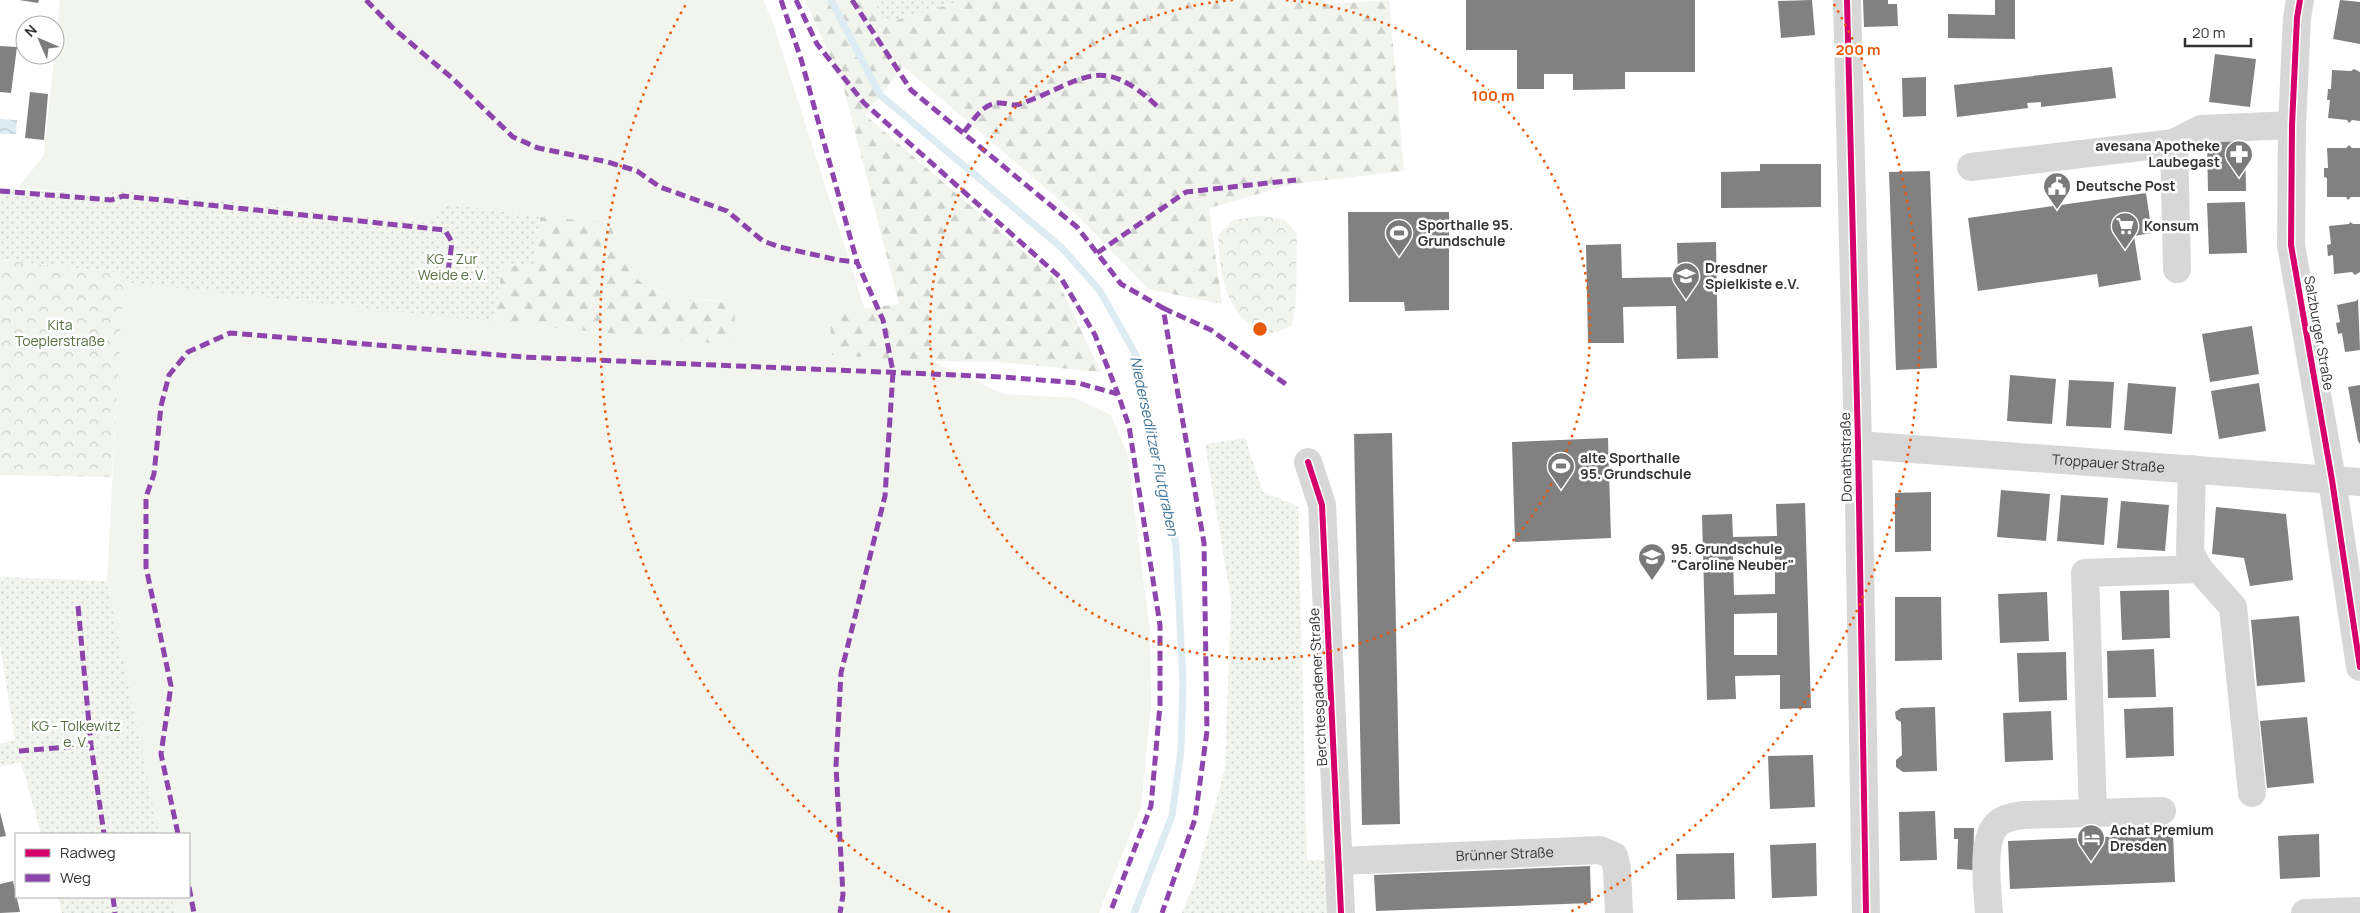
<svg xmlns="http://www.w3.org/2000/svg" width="2360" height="913" viewBox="0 0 2360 913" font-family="Manrope,sans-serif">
	<defs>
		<pattern id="forest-firs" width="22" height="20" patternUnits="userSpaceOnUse" patternTransform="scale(1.25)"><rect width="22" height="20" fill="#f1f5ed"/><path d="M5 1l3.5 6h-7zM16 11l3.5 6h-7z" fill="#cfd2cc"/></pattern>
		<pattern id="park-crowns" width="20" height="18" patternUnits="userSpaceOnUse" patternTransform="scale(1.25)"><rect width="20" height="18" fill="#f1f5ed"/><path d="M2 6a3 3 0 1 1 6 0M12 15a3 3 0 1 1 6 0" fill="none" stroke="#cfd2cc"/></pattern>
		<pattern id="garden-dots" width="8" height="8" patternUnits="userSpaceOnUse" patternTransform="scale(1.25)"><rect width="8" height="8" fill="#f1f5ed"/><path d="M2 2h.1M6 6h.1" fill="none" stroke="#cfd2cc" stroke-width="1.8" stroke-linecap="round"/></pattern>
		<pattern id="water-waves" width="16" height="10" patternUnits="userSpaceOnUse" patternTransform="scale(1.25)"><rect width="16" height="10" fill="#ddebf3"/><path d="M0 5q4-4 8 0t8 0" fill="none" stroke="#becad1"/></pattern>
	</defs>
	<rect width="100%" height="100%" fill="#fff"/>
	<path fill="#f1f5ed" d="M 60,0 L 763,0 L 772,20 L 865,310 L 830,313 L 833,355 L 932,361 L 1003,394 L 1075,398 L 1111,415 L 1127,453 L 1150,630 L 1151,706 L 1141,807 L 1099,913 L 175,913 L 172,897 L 189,897 L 189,834 L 159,834 L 107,581 L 123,282 L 731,345 L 736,303 C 705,298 669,301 642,283 C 629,275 614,237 609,222 L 540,217 L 442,203 L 431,223 L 118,190 L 105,195 L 18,188 L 44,155 Z"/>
	<g fill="url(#forest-firs)">
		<polygon points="805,0 873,0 886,23 964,0 1324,0 1325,4 1389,0 1404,171 1293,184 1209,208 1222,304 1148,289 1077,215 903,66 865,115 1057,280 1101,372 999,362 932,361 832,355 830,313 899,304 843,85"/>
		<path d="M 540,217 L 609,222 C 615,237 629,275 642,283 C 667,300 707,300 736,303 L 732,345 L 495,322 L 502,264 L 534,267 Z"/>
	</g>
	<g fill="url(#park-crowns)">
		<path d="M 1259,216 L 1284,219 L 1297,234 L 1296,299 L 1292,326 C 1282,330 1269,337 1258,332 C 1254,331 1250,325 1247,322 C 1222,300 1220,267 1218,236 L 1233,220 Z"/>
		<polygon points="0,260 124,273 112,477 0,475"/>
	</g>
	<g fill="url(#garden-dots)">
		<polygon points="873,0 964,0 886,23"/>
		<polygon points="0,188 105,195 118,190 430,223 442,203 540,217 534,267 502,264 495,322 123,282 124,273 0,260"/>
		<polygon points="1245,438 1263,492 1298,506 1307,860 1330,860 1332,913 1182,913 1195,881 1225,768 1231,599 1205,444"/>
		<polygon points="0,577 107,581 159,834 41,834 21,762 0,767 0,744 15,740 0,644"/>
		<polygon points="58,897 172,897 175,913 62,913"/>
	</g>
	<polygon fill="url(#water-waves)" points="0,119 17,120 16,134 0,134"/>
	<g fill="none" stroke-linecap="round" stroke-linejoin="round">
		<polyline stroke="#ddebf3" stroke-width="7" points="831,0 880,95 1062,248 1100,291 1137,357 1176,546 1183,682 1181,750 1172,816 1134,913"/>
	</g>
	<g fill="#818181" fill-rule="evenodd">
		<polygon points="19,0 39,0 38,3"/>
		<polygon points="1466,0 1695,0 1695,72 1625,72 1625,89 1573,90 1573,74 1544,74 1544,89 1517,89 1517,50 1466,50"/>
		<polygon points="1812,0 1815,35 1781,38 1778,1"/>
		<polygon points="1863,0 1888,0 1888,4 1897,4 1898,26 1864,27"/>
		<polygon points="1995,0 2015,0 2015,39 1948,38 1948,14 1995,15"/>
		<polygon points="2340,0 2360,2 2360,44 2333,39"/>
		<polygon points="0,46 17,47 11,93 0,92"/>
		<polygon points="2215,54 2256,59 2250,107 2209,102"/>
		<polygon points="2112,67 2116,98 2041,107 2041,102 2027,103 2028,108 1957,117 1954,85"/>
		<polygon points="2354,69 2360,72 2360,121 2352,120 2349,123 2347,120 2328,118 2330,100 2327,100 2328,89 2331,89 2332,70 2351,71"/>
		<polygon points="1926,77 1926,116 1903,117 1902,78"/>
		<polygon points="30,92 48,94 44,140 25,138"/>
		<polygon points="2245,140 2246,191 2208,191 2207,141"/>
		<polygon points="2349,145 2352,148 2360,148 2360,197 2351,197 2348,200 2346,197 2327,197 2327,178 2324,177 2324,168 2328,168 2327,148 2346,148"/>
		<polygon points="1760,164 1821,164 1821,207 1721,208 1721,172 1760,171"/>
		<polygon points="1930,171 1937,368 1896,370 1889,172"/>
		<polygon points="2146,193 2152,233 2134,236 2141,280 2099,287 2097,274 1978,291 1968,218"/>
		<polygon points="2245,202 2247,253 2209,254 2207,203"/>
		<polygon points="1348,212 1449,212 1449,310 1405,311 1404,302 1349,302"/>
		<polygon points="2350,222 2353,224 2360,224 2360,272 2355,275 2352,272 2334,274 2333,255 2328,256 2327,245 2331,244 2329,226 2349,224"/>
		<polygon points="1716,242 1718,358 1677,359 1676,306 1623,307 1624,343 1588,343 1586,245 1621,244 1622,278 1678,277 1677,243"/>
		<polygon points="2358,299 2360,350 2345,352 2342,333 2338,334 2336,323 2340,322 2337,305 2356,301"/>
		<polygon points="2252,326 2259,374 2210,382 2202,334"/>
		<polygon points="2010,375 2056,379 2052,424 2007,421"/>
		<polygon points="2069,380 2114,382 2111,428 2066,426"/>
		<polygon points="2128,383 2176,387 2172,434 2124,430"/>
		<polygon points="2259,383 2266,431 2219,439 2211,391"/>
		<polygon points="2360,385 2360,444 2358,441 2348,387"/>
		<polygon points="1392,433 1400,824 1362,825 1354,434"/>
		<polygon points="1608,438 1611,538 1515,542 1512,442"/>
		<polygon points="2001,490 2050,494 2046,541 1997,537"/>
		<polygon points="1931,492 1931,551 1895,552 1895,493"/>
		<polygon points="2061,495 2108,498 2104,545 2057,541"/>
		<polygon points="2121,501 2169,505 2165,551 2117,548"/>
		<path d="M 1805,503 L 1811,708 L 1780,709 L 1780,675 L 1735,676 L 1736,699 L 1707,700 L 1702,515 L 1732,514 L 1733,537 L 1777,536 L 1776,504 ZM 1775,554 L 1775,594 L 1734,595 L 1733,555 ZM 1777,613 L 1777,655 L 1734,655 L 1734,614 Z"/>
		<polygon points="2216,507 2286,514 2293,580 2250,586 2244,558 2212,554"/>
		<polygon points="2169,590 2170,638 2122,640 2120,591"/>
		<polygon points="2047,592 2049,641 2000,643 1998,594"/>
		<polygon points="1895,597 1941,597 1942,660 1895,661"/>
		<polygon points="2299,616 2305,682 2257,686 2251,620"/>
		<polygon points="2154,649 2156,697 2108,698 2107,651"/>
		<polygon points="2066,652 2067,700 2019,702 2017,653"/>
		<polygon points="1935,707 1937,771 1903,772 1896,767 1896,760 1902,755 1901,722 1896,719 1895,712 1901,708"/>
		<polygon points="2173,707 2174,756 2126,758 2124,709"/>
		<polygon points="2051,711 2053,760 2005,762 2003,713"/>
		<polygon points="2307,717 2314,783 2267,788 2260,721"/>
		<polygon points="1813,755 1815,807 1770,809 1768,756"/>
		<polygon points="1935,811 1937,860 1900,861 1899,812"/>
		<polygon points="0,812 6,836 0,837"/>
		<polygon points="1954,828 1974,828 1973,870 1957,869 1958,839 1954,839"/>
		<polygon points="2173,834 2175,882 2010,889 2008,841"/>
		<polygon points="2319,834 2320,877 2280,879 2278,836"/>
		<polygon points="1816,843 1817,896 1772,898 1770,845"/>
		<polygon points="1734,853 1735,899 1677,900 1676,854"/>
		<polygon points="1590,866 1591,903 1376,911 1374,875"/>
		<polygon points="13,881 20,912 0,913 0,884"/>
	</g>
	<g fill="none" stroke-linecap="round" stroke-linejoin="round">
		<g stroke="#d7d7d7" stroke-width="28">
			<polyline points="1847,0 1858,445 1866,913"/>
			<polyline points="2300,0 2297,18 2292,125 2291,245 2332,480 2360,667"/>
			<polyline points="2174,143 2177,269"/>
			<polyline points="1971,167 2174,143 2201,129 2292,125"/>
			<path id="s1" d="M 1858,445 L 2360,482"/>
			<polyline points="1308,462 1322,505 1341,913"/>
			<polyline points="2192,469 2190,552 2199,569 2233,607 2252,793"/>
			<polyline points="2093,813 2085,573 2199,569"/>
			<path id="s2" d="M 1339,861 L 1600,850 L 1614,856 L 1617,869 L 1619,913"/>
			<path d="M 1989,913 C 1988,889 1978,832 2003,820 C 2009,817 2017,816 2023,815 L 2162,811"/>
			<polyline points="2305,913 2360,911"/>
		</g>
		<g stroke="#8e44ad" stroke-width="5" stroke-dasharray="10 5" stroke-linecap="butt">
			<polyline points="366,0 393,28 452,78 513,137 538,148 608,162 637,171 660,187 727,211 763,241 780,247 838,260 857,262"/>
			<polyline points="781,0 801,59 857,262 883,320 893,372 885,496 841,673 836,766 843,895 840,913"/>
			<polyline points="796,0 817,44 864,103 1061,278 1095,335 1118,394"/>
			<polyline points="852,0 911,90 1077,227 1121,284 1163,308 1204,543 1207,731 1195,819 1162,913"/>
			<path d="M 964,132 C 973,121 982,104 998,103 C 1005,102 1013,107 1020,104 C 1083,82 1099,51 1158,107"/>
			<polyline points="0,191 111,200 123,196 445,230 452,242 447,279"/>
			<polyline points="1097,253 1186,192 1296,180"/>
			<polyline points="1163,308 1211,330 1287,385"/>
			<polyline points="78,606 91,745 104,834"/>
			<polyline points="19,751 91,745"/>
			<polyline points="178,834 161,754 171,686 146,567 146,497 154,474 161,406 169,375 188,352 230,333 523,357 1003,377 1078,383 1118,394 1129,426 1160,625 1160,705 1151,806 1110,913"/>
			<polyline points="189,887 194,913"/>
			<polyline points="113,897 115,913"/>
		</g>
		<g stroke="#fff" stroke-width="9">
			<g id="cycleway">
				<polyline points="1847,0 1858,445 1866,913"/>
				<polyline points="2300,0 2297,18 2292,125 2291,245 2332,480 2360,667"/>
				<polyline points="1308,462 1322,505 1341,913"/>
			</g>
		</g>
		<use href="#cycleway" stroke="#d6006c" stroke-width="6"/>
	</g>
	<g fill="none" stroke="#e8590c" stroke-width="2.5" stroke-dasharray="2.5 5">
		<path d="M1286 0A330 330 0 1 1 1234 0"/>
		<path d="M950 912A660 660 0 0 1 686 4M1834 4A660 660 0 0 1 1570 912"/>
	</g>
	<defs>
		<g id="pharmacy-pin" transform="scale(1.4375)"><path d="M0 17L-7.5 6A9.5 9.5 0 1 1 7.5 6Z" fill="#7a7a7a" stroke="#fff"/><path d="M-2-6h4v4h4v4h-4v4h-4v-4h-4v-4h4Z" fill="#fff"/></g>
		<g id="civic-pin" transform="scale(1.4375)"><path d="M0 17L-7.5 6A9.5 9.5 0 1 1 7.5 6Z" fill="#7a7a7a" stroke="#fff"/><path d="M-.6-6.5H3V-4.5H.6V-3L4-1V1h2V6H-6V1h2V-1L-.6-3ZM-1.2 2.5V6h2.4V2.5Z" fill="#fff"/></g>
		<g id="supermarket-pin" transform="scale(1.4375)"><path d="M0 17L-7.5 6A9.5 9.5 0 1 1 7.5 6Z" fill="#7a7a7a" stroke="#fff"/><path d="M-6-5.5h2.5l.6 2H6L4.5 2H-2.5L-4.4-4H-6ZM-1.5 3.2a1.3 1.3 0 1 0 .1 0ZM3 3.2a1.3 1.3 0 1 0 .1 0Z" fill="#fff"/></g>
		<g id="stadium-pin" transform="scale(1.4375)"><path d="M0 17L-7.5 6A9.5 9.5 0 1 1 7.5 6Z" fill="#7a7a7a" stroke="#fff"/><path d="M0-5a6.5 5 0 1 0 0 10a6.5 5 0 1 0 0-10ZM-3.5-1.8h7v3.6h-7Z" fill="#fff"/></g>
		<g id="school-pin" transform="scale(1.4375)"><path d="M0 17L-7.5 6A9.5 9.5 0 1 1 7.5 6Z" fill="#7a7a7a" stroke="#fff"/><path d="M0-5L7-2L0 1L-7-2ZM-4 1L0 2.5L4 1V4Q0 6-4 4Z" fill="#fff"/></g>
		<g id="hotel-pin" transform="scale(1.4375)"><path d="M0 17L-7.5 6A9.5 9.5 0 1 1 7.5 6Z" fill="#7a7a7a" stroke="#fff"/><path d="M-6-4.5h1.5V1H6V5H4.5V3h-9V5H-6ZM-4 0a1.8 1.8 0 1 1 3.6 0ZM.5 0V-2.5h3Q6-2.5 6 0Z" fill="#fff"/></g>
	</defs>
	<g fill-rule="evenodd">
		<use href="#pharmacy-pin" x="2239" y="154"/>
		<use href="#civic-pin" x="2057" y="186"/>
		<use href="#supermarket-pin" x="2125" y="226"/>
		<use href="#stadium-pin" x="1399" y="233"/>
		<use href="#school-pin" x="1686" y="276"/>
		<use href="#stadium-pin" x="1561" y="466"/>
		<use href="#school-pin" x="1652" y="557"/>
		<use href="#hotel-pin" x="2091" y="838"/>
	</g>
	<g text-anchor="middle" stroke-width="5" stroke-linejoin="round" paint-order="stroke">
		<g font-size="14" font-weight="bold" fill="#333" stroke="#fff" text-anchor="start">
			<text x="2220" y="151" text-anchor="end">avesana Apotheke<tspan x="2220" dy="16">Laubegast</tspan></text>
			<text x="2076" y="191">Deutsche Post</text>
			<text x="1418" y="230">Sporthalle 95.<tspan x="1418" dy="16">Grundschule</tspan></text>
			<text x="2144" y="231">Konsum</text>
			<text x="1705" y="273">Dresdner<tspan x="1705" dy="16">Spielkiste e.V.</tspan></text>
			<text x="1580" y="463">alte Sporthalle<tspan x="1580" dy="16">95. Grundschule</tspan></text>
			<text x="1671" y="554">95. Grundschule<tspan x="1671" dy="16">"Caroline Neuber"</tspan></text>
			<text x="2110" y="835">Achat Premium<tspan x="2110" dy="16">Dresden</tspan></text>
		</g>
		<g font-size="14" fill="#56703f" stroke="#fff">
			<text x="452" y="264">KG - Zur<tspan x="452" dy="16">Weide e. V.</tspan></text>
			<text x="60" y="330">Kita<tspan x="60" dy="16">Toeplerstraße</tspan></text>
			<text x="76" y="731">KG - Tolkewitz<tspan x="76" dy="16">e. V.</tspan></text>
		</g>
		<g font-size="14" fill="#333" stroke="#fff">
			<text transform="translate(2319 333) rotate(80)" y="5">Salzburger Straße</text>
			<text transform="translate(1846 457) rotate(-91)" y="5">Donathstraße</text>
			<text dy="5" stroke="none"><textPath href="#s1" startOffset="251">Troppauer Straße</textPath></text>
			<text transform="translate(1318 687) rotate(-93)" y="5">Berchtesgadener Straße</text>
			<text dy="5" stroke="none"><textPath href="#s2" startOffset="166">Brünner Straße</textPath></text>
		</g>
		<g font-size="15" font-style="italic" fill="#3f7597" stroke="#fff">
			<text transform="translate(1154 446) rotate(78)" y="5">Niedersedlitzer Flutgraben</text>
		</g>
	</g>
	<circle cx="1260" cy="329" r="8" fill="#e8590c" stroke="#fff" stroke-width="2.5"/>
	<g font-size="15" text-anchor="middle" font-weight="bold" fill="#e8590c" stroke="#fff" stroke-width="5" stroke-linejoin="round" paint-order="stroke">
		<text x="1858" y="55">200 m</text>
		<text x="1493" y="101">100 m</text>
	</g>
	<rect x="15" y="833" width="175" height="65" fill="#ffffff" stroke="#adadad"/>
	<rect x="25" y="849" width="25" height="8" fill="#d6006c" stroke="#adadad"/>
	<text x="60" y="858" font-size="15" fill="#333333">Radweg</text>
	<rect x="25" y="874" width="25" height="8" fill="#8e44ad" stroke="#adadad"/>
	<text x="60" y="883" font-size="15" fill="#333333">Weg</text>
	<g transform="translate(40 40) rotate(315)"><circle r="24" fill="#ffffff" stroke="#adadad"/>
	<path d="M0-4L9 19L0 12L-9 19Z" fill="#7a7a7a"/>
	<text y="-8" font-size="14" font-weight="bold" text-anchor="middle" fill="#333333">N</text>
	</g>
	<path d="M2185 38v8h66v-8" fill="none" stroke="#333333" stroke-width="2.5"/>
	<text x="2192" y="38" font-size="15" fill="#333333" stroke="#ffffff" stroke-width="4" paint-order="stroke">20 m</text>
</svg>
